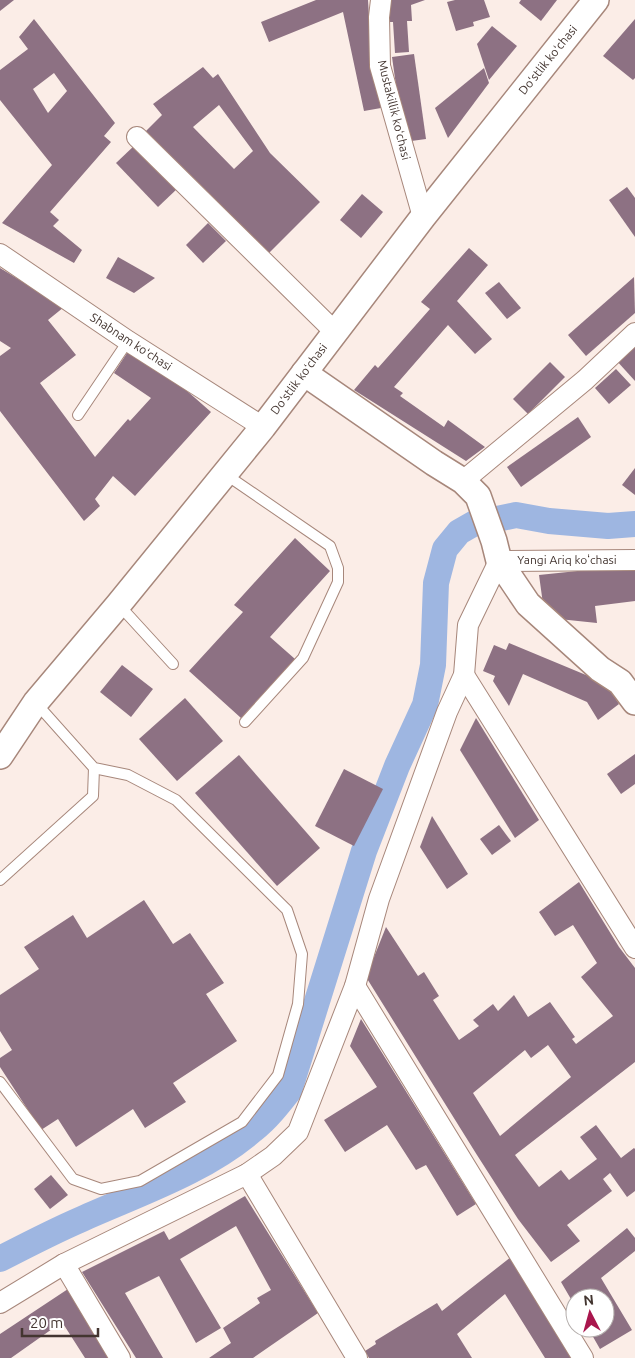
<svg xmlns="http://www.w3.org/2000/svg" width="635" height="1358" viewBox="0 0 635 1358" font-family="Ubuntu,sans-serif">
	<rect width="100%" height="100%" fill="#fbede7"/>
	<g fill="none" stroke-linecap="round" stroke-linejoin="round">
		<path stroke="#9eb6e1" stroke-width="26" d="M 0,1259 C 27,1245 54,1231 82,1219 C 140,1193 204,1172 253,1130 C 267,1119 278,1105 289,1091 L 364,851 L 397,766 L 425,705 L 433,665 L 436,583 L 445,549 L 459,532 L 473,524 L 516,515 L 549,521 L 608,526 L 635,524"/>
	</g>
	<g fill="#8d7183" fill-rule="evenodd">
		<polygon points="0,0 14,0 0,11"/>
		<polygon points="316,0 368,0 371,49 381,108 364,111 343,12 269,42 261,22"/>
		<polygon points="388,0 425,0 411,5 412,21 407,21 409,52 395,53 393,22 389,22"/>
		<polygon points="455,0 484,0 490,17 473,22 474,26 456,31 447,2"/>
		<polygon points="521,0 557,0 541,21 519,3"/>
		<path d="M 34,19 L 115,123 L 104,136 L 111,142 L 50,212 L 59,220 L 53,226 L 82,250 L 74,263 L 2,223 L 52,165 L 0,100 L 0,70 L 28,49 L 19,37 ZM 54,73 L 67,91 L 48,113 L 33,89 Z"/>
		<polygon points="635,19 635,78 633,80 603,56"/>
		<polygon points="492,26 517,46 489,80 477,44"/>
		<polygon points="414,54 426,139 404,142 392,57"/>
		<path d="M 203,67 L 213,78 L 218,74 L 270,153 L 320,202 L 269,253 L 146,131 L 162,115 L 153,104 ZM 219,105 L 253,151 L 234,169 L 193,127 Z"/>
		<polygon points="484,68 489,83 448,138 435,108"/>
		<polygon points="136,144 178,188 158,207 116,163"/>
		<polygon points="627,187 635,198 635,237 609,200"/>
		<polygon points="362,194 383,212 361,238 340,220"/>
		<polygon points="208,223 226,241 203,263 186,245"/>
		<polygon points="469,248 488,265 457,301 492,339 475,354 448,325 394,387 403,393 400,396 444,427 448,420 485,447 466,461 354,390 375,365 378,368 430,309 421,302"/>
		<polygon points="118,257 155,278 134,293 106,278"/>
		<polygon points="0,268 64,307 48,320 76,355 40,383 95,457 128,419 130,421 151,398 114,373 129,350 170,376 211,412 135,496 113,476 95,499 100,506 84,521 0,411 0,356 11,348 0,341"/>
		<polygon points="634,277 635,313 586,356 568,335"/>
		<polygon points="499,282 521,308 507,319 485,293"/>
		<polygon points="635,344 635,381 616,360"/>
		<polygon points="550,362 565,377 528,414 513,399"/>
		<polygon points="616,369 631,385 609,404 595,388"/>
		<polygon points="578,417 591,437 521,487 507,467"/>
		<polygon points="635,468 635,495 622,485"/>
		<polygon points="295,538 330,571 270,637 295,659 241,718 189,671 243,612 234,605"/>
		<polygon points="635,565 635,601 595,606 597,623 559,619 543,604 539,575"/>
		<polygon points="509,643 598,680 611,691 619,704 598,720 587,702 523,674 509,706 493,681 495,676 483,671 494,645 506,650"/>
		<polygon points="122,665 153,689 131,717 100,692"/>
		<polygon points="185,698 223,741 177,781 139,739"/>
		<polygon points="476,718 539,820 515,838 460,750"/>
		<polygon points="635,754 635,784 621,794 607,774"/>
		<polygon points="239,755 320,848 277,886 195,793"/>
		<polygon points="344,769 383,789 354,846 315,826"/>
		<polygon points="432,816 468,874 447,889 420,847"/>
		<polygon points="499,825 511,841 492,855 480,839"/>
		<path d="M 579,882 L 619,947 L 635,968 L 635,1062 L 515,1155 L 539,1187 L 561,1170 L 569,1180 L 597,1159 L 580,1137 L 596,1125 L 621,1158 L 634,1148 L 635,1149 L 635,1191 L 627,1197 L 610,1173 L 603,1179 L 612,1191 L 567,1225 L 580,1241 L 551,1262 L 518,1219 L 477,1155 L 366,977 L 386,927 L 418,976 L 424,972 L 439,996 L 433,1000 L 459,1040 L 479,1026 L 473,1020 L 493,1004 L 498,1011 L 514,995 L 528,1017 L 550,1002 L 575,1037 L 572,1039 L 576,1044 L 613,1016 L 581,977 L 597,963 L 573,925 L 555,936 L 539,912 ZM 548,1045 L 571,1077 L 500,1136 L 473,1093 L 525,1050 L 531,1058 Z"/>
		<polygon points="144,900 173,944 190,933 224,983 206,994 237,1041 173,1083 186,1102 145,1128 133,1109 76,1147 58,1119 41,1130 0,1067 0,1058 12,1050 0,1031 0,995 39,969 24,947 73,915 87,938"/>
		<polygon points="361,1019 476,1204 457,1216 426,1165 416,1170 387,1125 345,1152 324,1120 377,1087 350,1046"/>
		<polygon points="51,1175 68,1195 50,1209 34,1189"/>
		<polygon points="245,1196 318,1313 253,1358 209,1358 231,1343 223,1328 260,1303 257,1298 271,1290 236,1226 180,1259 221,1328 196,1343 159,1276 125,1293 163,1358 136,1358 82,1272 164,1231 169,1240"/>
		<polygon points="627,1228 635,1238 635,1251 601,1278 632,1330 600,1349 588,1328 605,1328 605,1298 575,1298 575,1306 561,1282"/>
		<polygon points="511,1257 574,1358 545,1358 505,1294 457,1334 472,1358 369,1358 365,1351 376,1344 375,1341 437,1303 442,1311"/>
		<polygon points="68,1289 108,1358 85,1358 62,1322 11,1358 0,1358 0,1334"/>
	</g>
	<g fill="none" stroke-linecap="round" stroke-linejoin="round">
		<g stroke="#a7877b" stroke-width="12">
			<g id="service">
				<polyline points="78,415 128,341"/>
				<polyline points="225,474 330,546 338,568 338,582 303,658 245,722"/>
				<polyline points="119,605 173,664"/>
				<polyline points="0,880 93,796 94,768"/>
				<polyline points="0,1082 73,1179 101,1189 140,1181 242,1122 278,1075 298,1004 302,954 287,910 176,800 128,775 94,768 36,703"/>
			</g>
		</g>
		<g stroke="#a7877b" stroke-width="22">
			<g id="minor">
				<polyline points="381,0 379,17 380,66 423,217"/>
				<polyline points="137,137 335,332"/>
				<polyline points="0,254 128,341 263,427"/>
				<polyline points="463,481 585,380 635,333"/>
				<polyline points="464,675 635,948"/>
				<polyline points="355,986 583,1358"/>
				<polyline points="247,1174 357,1358"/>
				<polyline points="64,1264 120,1358"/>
				<polyline points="0,1303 64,1264 247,1174 273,1156 298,1132 355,986 379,899 447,712 464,675 468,625 499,561 635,560"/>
			</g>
		</g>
		<g stroke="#a7877b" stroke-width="28">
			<g id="tertiary">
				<polyline points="304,373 434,463 463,481 478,496 494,541 499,561 528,604 600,669 620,682 635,702"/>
				<polyline points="0,756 36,702 118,605 263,427 423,217 596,0"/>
			</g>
		</g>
		<use href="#service" stroke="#fff" stroke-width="10"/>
		<use href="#minor" stroke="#fff" stroke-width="20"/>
		<use href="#tertiary" stroke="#fff" stroke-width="25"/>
	</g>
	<g text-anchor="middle" stroke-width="5" stroke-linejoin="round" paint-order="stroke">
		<g font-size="12" fill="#433530" stroke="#fff">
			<text transform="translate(548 60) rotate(-51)" y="4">Doʻstlik koʻchasi</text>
			<text transform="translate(394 110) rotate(76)" y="4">Mustakillik koʻchasi</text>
			<text transform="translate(131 342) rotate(33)" y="4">Shabnam koʻchasi</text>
			<text transform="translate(299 379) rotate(-53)" y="4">Doʻstlik koʻchasi</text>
			<text x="567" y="564">Yangi Ariq koʻchasi</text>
		</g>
	</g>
	<g transform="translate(590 1313) rotate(354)"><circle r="24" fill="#ffffff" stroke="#b4aeac"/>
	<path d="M0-4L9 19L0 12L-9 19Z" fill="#a9164d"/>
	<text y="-8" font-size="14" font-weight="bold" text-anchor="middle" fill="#433530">N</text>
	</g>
	<path d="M22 1328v8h76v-8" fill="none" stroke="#433530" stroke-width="2.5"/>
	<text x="30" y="1328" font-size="15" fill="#433530" stroke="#ffffff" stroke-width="4" paint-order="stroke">20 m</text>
</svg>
